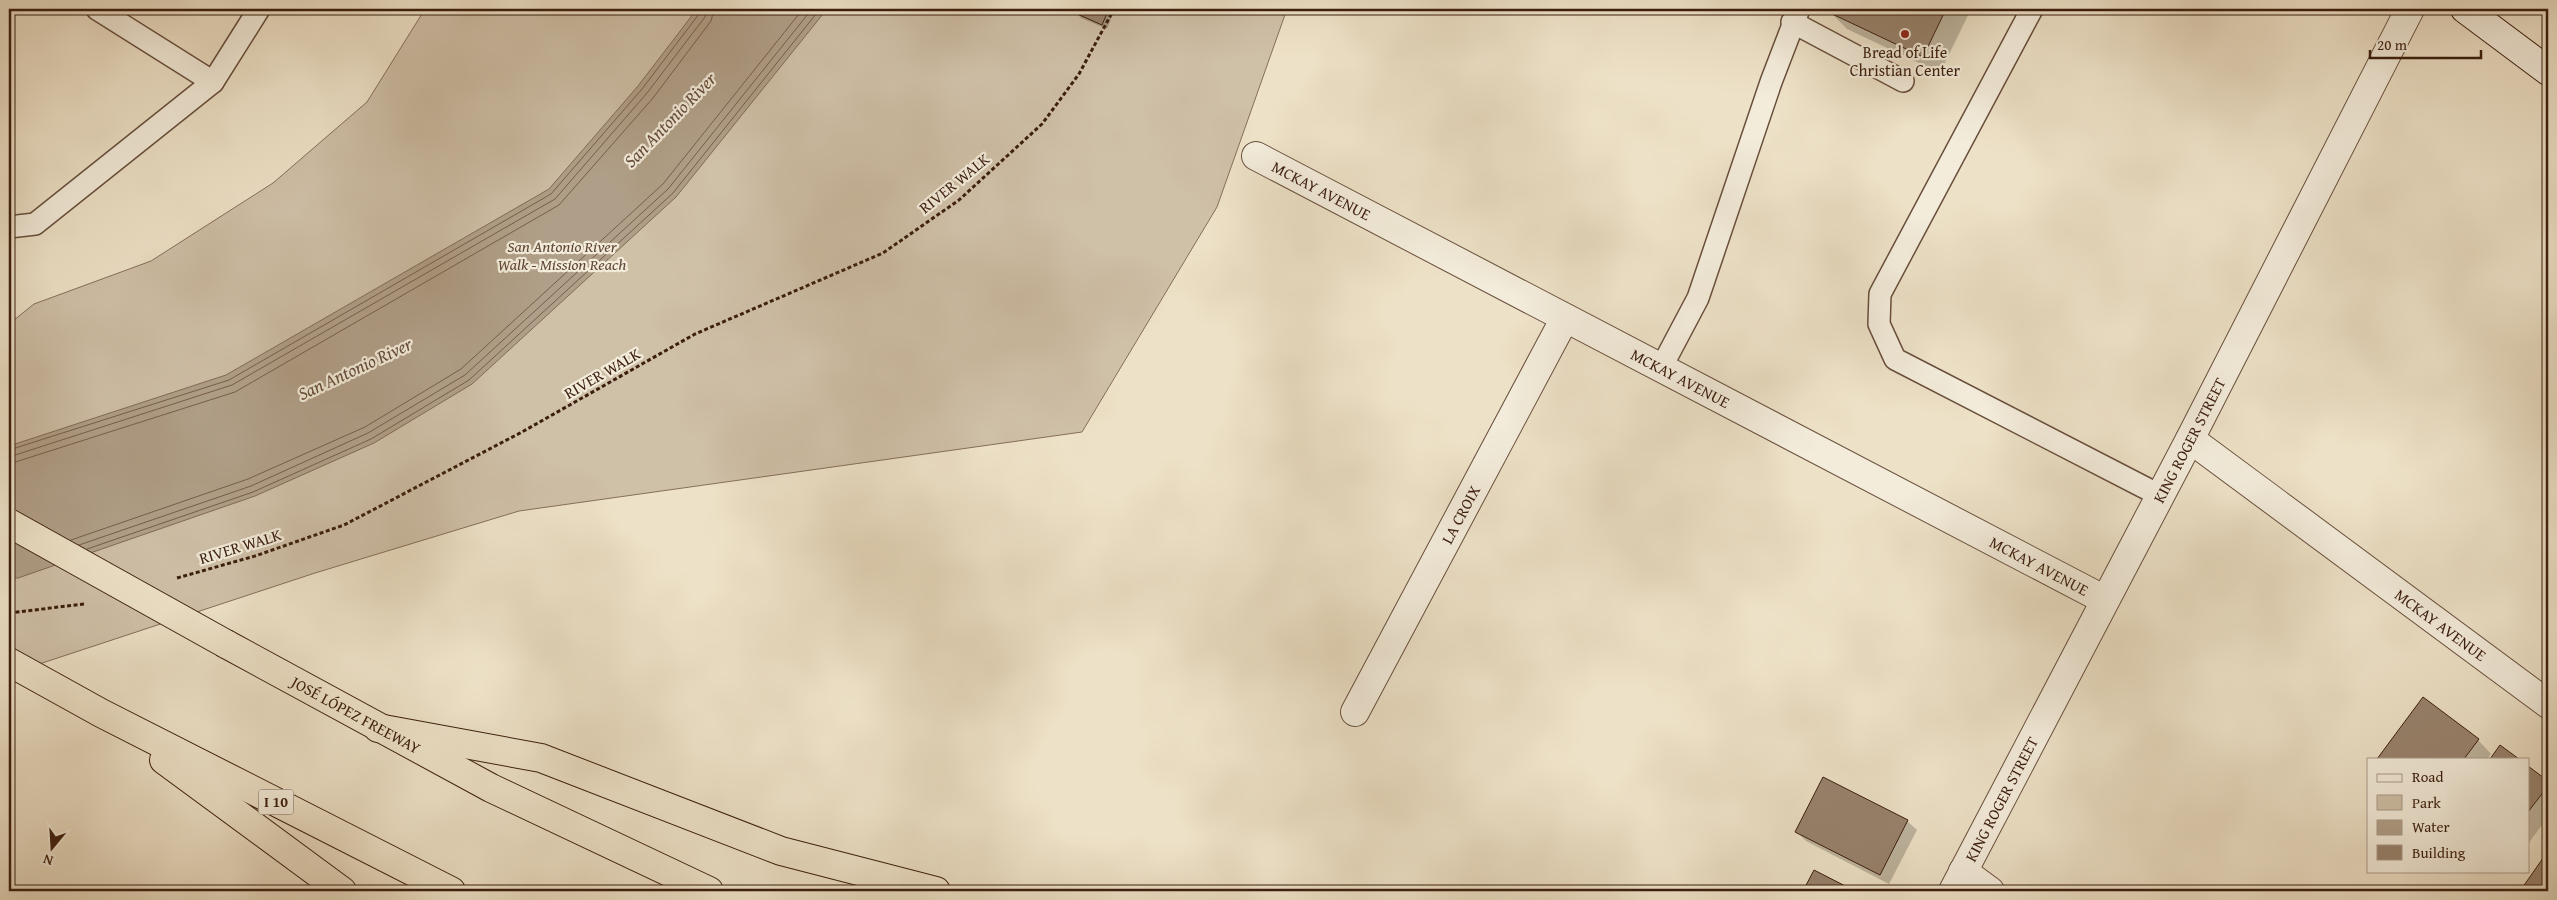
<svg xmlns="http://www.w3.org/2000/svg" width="2557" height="900" viewBox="0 0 2557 900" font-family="'Gentium Book Plus',serif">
	<rect width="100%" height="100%" fill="#ede1c7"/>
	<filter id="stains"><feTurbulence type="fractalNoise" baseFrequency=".004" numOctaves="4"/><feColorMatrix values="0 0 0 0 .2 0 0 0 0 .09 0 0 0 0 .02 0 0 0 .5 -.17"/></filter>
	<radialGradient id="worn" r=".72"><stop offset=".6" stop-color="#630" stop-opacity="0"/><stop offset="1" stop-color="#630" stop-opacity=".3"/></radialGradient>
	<polygon fill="#cfc0a8" stroke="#856f5b" points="425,9 1287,9 1217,207 1082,432 519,511 315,573 9,674 9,324 34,304 151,261 273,183 367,102"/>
	<polygon fill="#b09f88" stroke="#816b57" points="697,9 827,9 676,197 472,384 374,443 255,496 18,578 9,578 9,446 226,375 549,189 638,86"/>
	<g fill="#0003">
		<polygon points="1078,9 1115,9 1107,29 1081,18 1076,13"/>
		<polygon points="1831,9 1971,9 1940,73 1847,29 1830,12"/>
		<polygon points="2478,740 2491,754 2487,759 2378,759"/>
		<polygon points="2528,767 2548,782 2548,817 2528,844"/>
		<polygon points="1907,821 1917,830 1889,884 1806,841 1796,831"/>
		<polygon points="2548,853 2548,891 2521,891"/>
		<polygon points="1784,888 1791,891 1782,891"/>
	</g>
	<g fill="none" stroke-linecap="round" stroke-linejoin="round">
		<g stroke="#765e4b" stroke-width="1">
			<polyline points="9,450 229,380 551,194 642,89 699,14 701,9"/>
			<polyline points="9,457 232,385 555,199 647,93 705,17 707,9"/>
			<polyline points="9,464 235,392 559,205 653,98 711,21 714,9"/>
			<polyline points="71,540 248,479 365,427 461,369 663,184 803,9"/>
			<polyline points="79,545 251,486 368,433 465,375 668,189 812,9"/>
			<polyline points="87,549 253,492 371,439 469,380 673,193 820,9"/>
		</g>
	</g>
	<g fill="#98836e" stroke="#3b1e0e">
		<polygon points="1077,9 1109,9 1102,25 1075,13"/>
		<polygon points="1830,9 1946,9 1923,57 1828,12"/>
		<polygon points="2423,697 2479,739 2464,759 2377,759"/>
		<polygon points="2500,745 2519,759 2490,759"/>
		<polygon points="2528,766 2548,781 2548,786 2528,812"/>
		<polygon points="1823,777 1908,820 1880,875 1795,832"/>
		<polygon points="2548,851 2548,891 2520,891"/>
		<polygon points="1814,870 1855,891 1803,891"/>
	</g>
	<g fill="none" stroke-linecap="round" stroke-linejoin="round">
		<g stroke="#684f3c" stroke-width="24">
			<g id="lane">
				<polyline points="97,9 213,82"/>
				<polyline points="2032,9 1880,294 1879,324 1895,359 2159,495"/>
				<polyline points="1792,22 1903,81"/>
				<polyline points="9,227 35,224 213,82 259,9"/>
				<polyline points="1661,368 1698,298 1771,82 1799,9"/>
			</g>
		</g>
		<g stroke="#684f3c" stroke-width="30">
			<g id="street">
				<path id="s1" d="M 1256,156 L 2105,600"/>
				<path id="s2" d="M 2190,439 L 2548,704"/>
				<path id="s3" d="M 1355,712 L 1565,318"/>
				<polyline points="1963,871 1990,891"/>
				<path id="s4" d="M 1953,891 L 2190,439 L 2410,9"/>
			</g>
		</g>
		<g stroke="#3b1e0e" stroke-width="30">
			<polyline id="secondary" points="2465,9 2548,71"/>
		</g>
		<g stroke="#3b1e0e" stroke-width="30">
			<g id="highway">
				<path id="s5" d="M 226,644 L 491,788 L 709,891"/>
				<polyline points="9,662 101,713 451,891"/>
				<polyline points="378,728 541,758 781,851 936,891"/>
				<polyline points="164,760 342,891"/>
			</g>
		</g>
		<g stroke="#3b1e0e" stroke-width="3" stroke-dasharray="4 2.5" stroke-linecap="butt">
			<polyline points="177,578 255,556 344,525 522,432 695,334 883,253 959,200 1042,124 1079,74 1114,9"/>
			<polyline points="9,613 84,604"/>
		</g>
		<use href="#lane" stroke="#f3ecdb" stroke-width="21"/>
		<use href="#street" stroke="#f3ecdb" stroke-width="28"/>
		<use href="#secondary" stroke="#f3ecdb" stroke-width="28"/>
		<use href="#highway" stroke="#ede1c7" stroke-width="28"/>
		<g stroke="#3b1e0e" stroke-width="30" stroke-linecap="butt">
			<polyline id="highway-bridge" points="9,523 226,644"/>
		</g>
		<use href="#highway-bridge" stroke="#ede1c7" stroke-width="28"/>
	</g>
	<circle fill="#8f2418" stroke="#f3ecdb" stroke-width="2" cx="1905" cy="34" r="5"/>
	<g text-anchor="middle" stroke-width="4.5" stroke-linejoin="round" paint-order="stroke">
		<rect fill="#f3ecdb" stroke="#725c4c" stroke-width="1" x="258.5" y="789.5" width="35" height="25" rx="4"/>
		<g font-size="15" font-weight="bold" fill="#3b1e0e">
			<text x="276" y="807">I 10</text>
		</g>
		<g font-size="16" fill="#3b1e0e" stroke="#f3ecdb">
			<text x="1905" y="58">Bread of Life<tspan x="1905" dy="18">Christian Center</tspan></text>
		</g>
		<g font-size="16" fill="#3b1e0e" stroke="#f3ecdb">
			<text transform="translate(954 183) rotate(-39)" y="6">RIVER WALK</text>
			<text dy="6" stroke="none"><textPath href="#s1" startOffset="74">MCKAY AVENUE</textPath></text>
			<text transform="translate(602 373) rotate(-30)" y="6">RIVER WALK</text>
			<text dy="6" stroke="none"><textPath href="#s1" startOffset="479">MCKAY AVENUE</textPath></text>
			<text dy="6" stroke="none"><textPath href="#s4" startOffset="509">KING ROGER STREET</textPath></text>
			<text dy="6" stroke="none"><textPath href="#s3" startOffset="224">LA CROIX</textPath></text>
			<text transform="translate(240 546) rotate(-17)" y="6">RIVER WALK</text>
			<text dy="6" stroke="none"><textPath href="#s1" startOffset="884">MCKAY AVENUE</textPath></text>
			<text dy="6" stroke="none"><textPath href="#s2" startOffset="312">MCKAY AVENUE</textPath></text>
			<text dy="6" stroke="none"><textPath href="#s5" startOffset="148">JOSÉ LÓPEZ FREEWAY</textPath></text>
			<text dy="6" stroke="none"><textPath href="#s4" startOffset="104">KING ROGER STREET</textPath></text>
		</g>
		<g font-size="16" font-style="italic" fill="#604634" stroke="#f3ecdb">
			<text x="562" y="252">San Antonio River<tspan x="562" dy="18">Walk - Mission Reach</tspan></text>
		</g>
		<g font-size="18" font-style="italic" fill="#644b39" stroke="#f3ecdb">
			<text transform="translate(670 120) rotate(-46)" y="6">San Antonio River</text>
			<text transform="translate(355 369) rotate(-25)" y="6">San Antonio River</text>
		</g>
	</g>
	<rect width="2557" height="900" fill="none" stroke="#ede1c7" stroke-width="30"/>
	<rect x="10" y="10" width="2537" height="880" fill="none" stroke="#3b1e0e" stroke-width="2.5"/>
	<rect x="15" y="15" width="2527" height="870" fill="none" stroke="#3b1e0e"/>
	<rect x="2367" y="758" width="162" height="115" fill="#f3ecdb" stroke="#a99a89"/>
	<rect x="2377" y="774" width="25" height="8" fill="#f3ecdb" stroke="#a99a89"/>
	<text x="2412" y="782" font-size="15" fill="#3b1e0e">Road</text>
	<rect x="2377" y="795" width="25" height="15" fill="#cfc0a8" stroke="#a99a89"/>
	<text x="2412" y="808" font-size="15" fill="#3b1e0e">Park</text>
	<rect x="2377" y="820" width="25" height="15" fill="#b09f88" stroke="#a99a89"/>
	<text x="2412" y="832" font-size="15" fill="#3b1e0e">Water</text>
	<rect x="2377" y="845" width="25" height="15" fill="#98836e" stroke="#a99a89"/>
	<text x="2412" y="858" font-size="15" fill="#3b1e0e">Building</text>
	<g transform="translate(52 848) rotate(198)" stroke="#f3ecdb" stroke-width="4" paint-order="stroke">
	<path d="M0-4L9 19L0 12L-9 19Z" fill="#3b1e0e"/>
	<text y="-8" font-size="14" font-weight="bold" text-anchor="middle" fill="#3b1e0e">N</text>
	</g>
	<path d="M2370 50v8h111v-8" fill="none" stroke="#3b1e0e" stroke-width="2.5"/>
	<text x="2377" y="50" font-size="15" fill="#3b1e0e" stroke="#f3ecdb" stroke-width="4" paint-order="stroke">20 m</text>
	<rect width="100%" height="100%" filter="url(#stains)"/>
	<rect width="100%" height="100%" fill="url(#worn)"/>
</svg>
